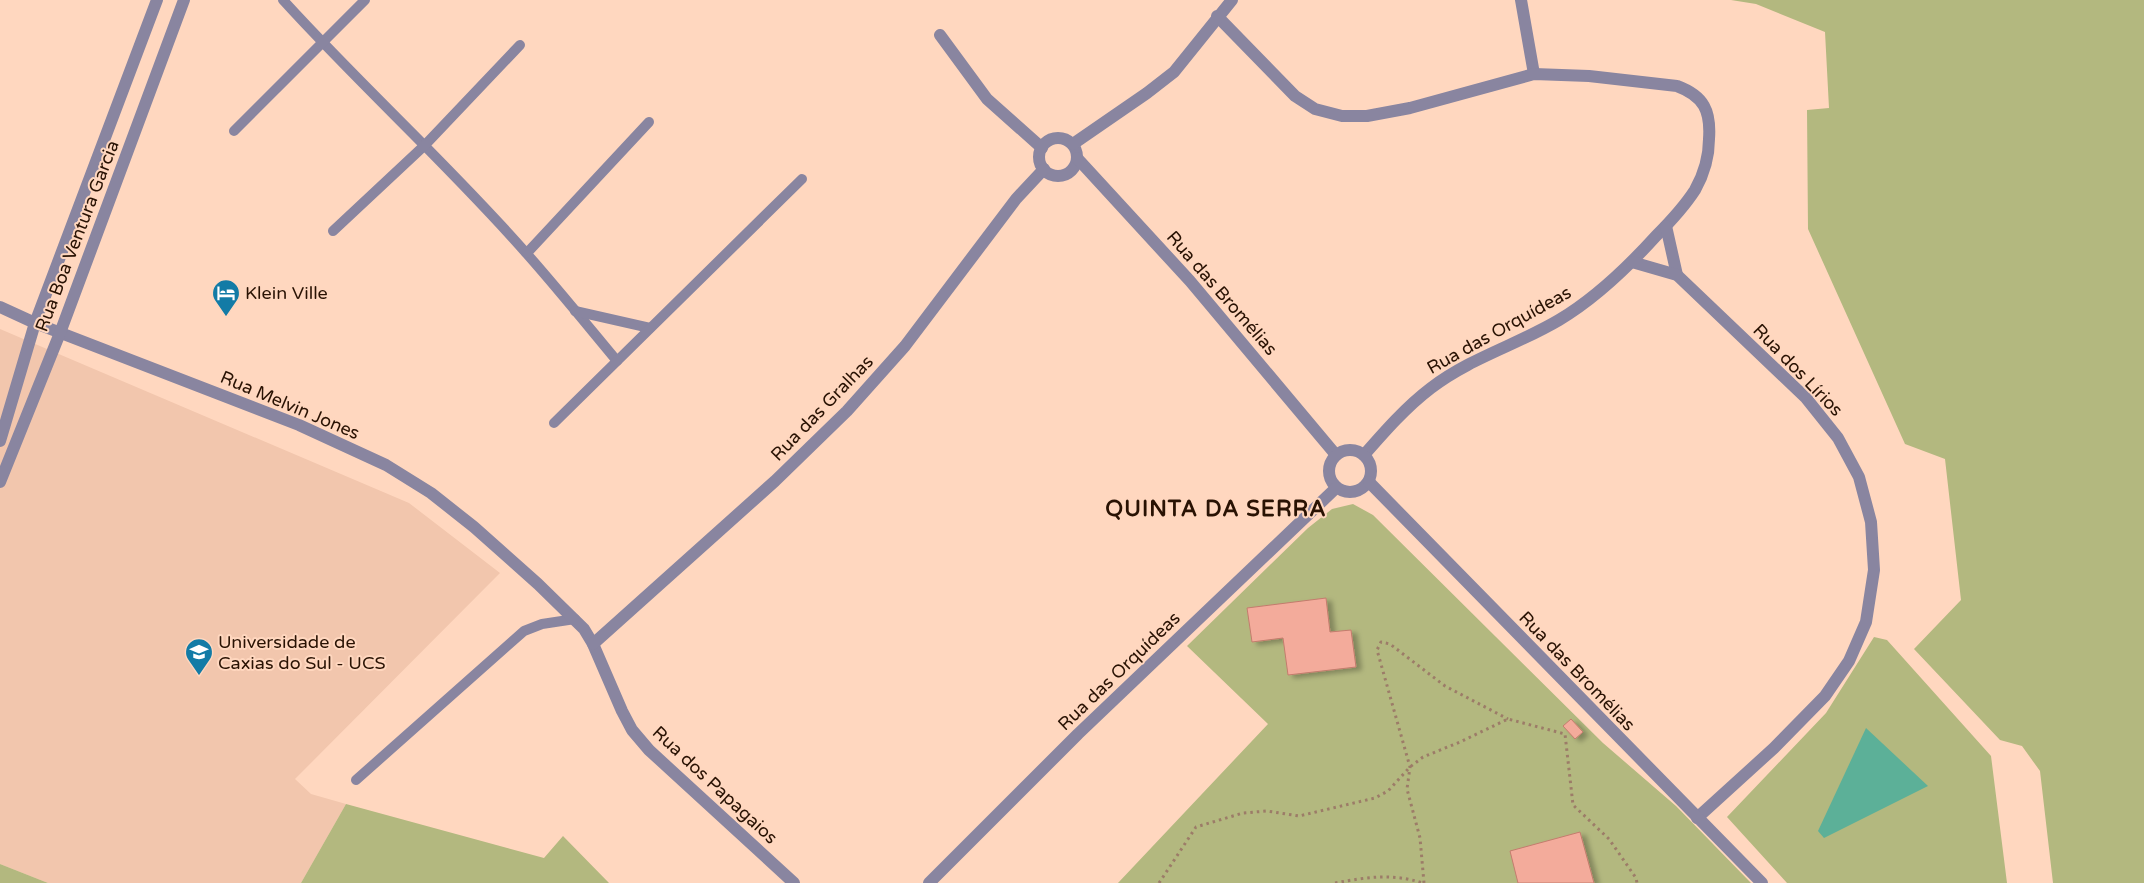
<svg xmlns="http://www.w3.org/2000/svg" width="2144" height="883" viewBox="0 0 2144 883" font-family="'Varela Round',sans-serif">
	<defs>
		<filter id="shadow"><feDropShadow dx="5.5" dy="3" stdDeviation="2.5" flood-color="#0004"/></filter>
	</defs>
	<rect width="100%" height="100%" fill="#ffd7bf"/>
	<polygon fill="#f2c6ad" points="0,329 409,503 500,573 295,779 311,794 346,804 301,883 48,883 0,864"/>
	<g fill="#b3b87f">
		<polygon points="1731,0 2144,0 2144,883 2053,883 2040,771 2022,746 2000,740 1914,649 1961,600 1945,459 1905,444 1808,229 1807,110 1829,108 1825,32 1756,4"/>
		<polygon points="1353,504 1373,515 1603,743 1676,806 1751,883 1118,883 1268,724 1187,646 1308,528 1332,509"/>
		<polygon points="1874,637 1887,640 1991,756 2007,883 1787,883 1727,817 1826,713"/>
		<polygon points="346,804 544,858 563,836 609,883 301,883"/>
		<polygon points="0,864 48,883 0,883"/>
	</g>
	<polygon fill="#5cb098" points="1866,728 1928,786 1824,838 1818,831"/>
	<g fill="#f3ab9b" stroke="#c37c6d" filter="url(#shadow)">
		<polygon points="1326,598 1330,632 1351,630 1356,667 1288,675 1283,638 1252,642 1247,608"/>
		<polygon points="1571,719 1583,732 1575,739 1563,726"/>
		<polygon points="1580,832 1594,883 1518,883 1510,851"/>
	</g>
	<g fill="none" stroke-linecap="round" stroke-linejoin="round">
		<g stroke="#9c7c68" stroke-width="3" stroke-dasharray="2.5 4" stroke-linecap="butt">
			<polyline points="1159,883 1196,827 1243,813 1267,811 1299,816 1375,798 1388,791 1410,767 1423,757 1460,742 1508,719 1565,734 1573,805 1609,839 1636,878 1637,883"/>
			<path d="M 1335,883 C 1368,877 1391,873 1423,883"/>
			<polyline points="1424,883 1420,838 1407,789 1410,767 1377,650 1381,642 1390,644 1445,686 1508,719"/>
		</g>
		<g stroke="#8985a0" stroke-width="10">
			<path d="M 283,0 C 362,87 450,166 527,254 C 558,289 587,325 617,361"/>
			<polyline points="234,131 365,0"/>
			<polyline points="333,231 425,145 520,45"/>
			<polyline points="527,253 649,122"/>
			<polyline points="575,311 650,328"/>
			<polyline points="554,423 802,179"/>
			<polyline points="356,780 524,631 542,624 575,619"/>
		</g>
		<g stroke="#8985a0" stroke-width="12">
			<polyline points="1521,0 1534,74"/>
			<path d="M 1217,16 L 1295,96 L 1315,109 L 1342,116 L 1367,116 L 1410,108 L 1534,74 L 1589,76 L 1677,86 C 1704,96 1711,111 1709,139 C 1709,157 1704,174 1695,190 C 1684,207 1670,222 1656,236 C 1627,268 1596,298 1559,320 C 1517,345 1470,358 1431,388 C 1406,407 1385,431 1364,455"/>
			<polyline points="940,35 987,99 1042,148"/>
			<circle cx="1058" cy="157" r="19"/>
			<polyline points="1073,144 1147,93 1174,72 1232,0"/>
			<polyline points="1077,158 1190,281 1336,455"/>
			<polyline points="1666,226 1677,275"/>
			<polyline points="1632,262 1677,275 1806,398 1838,438 1859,477 1871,522 1874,570 1866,622 1849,661 1825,696 1774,748 1697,818"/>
			<polyline points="0,307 35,323 299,425 386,465 431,493 474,527 538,584 584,629 593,644 622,711 632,730 649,750 794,883"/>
			<polyline points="0,441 35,323 157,0"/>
			<circle cx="1350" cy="471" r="21"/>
			<polyline points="0,482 60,333 184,0"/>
			<polyline points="1369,482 1762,883"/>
			<polyline points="593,644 775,481 847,411 905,346 1016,199 1044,169"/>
			<polyline points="929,883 1078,734 1336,488"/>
		</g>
	</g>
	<defs>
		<g id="hotel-pin" transform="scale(1.4375)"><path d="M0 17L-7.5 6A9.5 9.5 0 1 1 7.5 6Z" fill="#137ba6" stroke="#ffd7bf"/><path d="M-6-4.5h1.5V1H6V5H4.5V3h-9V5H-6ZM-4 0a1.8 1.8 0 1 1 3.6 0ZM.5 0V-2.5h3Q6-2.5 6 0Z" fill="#fff"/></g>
		<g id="university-pin" transform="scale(1.4375)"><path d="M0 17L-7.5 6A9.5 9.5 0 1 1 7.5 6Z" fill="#137ba6" stroke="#ffd7bf"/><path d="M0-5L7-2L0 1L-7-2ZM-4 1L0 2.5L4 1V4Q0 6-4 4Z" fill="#fff"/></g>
	</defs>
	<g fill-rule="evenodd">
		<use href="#hotel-pin" x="226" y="293"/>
		<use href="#university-pin" x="199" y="652"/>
	</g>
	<g text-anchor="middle" stroke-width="4" stroke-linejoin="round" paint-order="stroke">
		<g font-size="18" fill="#291203" stroke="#ffd7bf">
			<text transform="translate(77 236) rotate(-69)" y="6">Rua Boa Ventura Garcia</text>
			<text transform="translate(1222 293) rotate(49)" y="6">Rua das Bromélias</text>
			<text transform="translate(1499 330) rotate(-29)" y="6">Rua das Orquídeas</text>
			<text transform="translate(1798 370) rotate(46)" y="6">Rua dos Lírios</text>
			<text transform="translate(290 405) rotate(23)" y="6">Rua Melvin Jones</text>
			<text transform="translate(822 408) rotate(-46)" y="6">Rua das Gralhas</text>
			<text transform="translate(1119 671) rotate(-44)" y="6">Rua das Orquídeas</text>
			<text transform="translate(1577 671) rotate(46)" y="6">Rua das Bromélias</text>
			<text transform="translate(715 785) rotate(43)" y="6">Rua dos Papagaios</text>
		</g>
		<g font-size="18" fill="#291203" stroke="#ffd7bf" text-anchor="start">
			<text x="245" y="299">Klein Ville</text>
			<text x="218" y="648">Universidade de<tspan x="218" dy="21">Caxias do Sul - UCS</tspan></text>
		</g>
		<g font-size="22" font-weight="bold" letter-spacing="1" fill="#291203" stroke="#ffd7bf">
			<text x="1216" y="516">QUINTA DA SERRA</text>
		</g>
	</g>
</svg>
